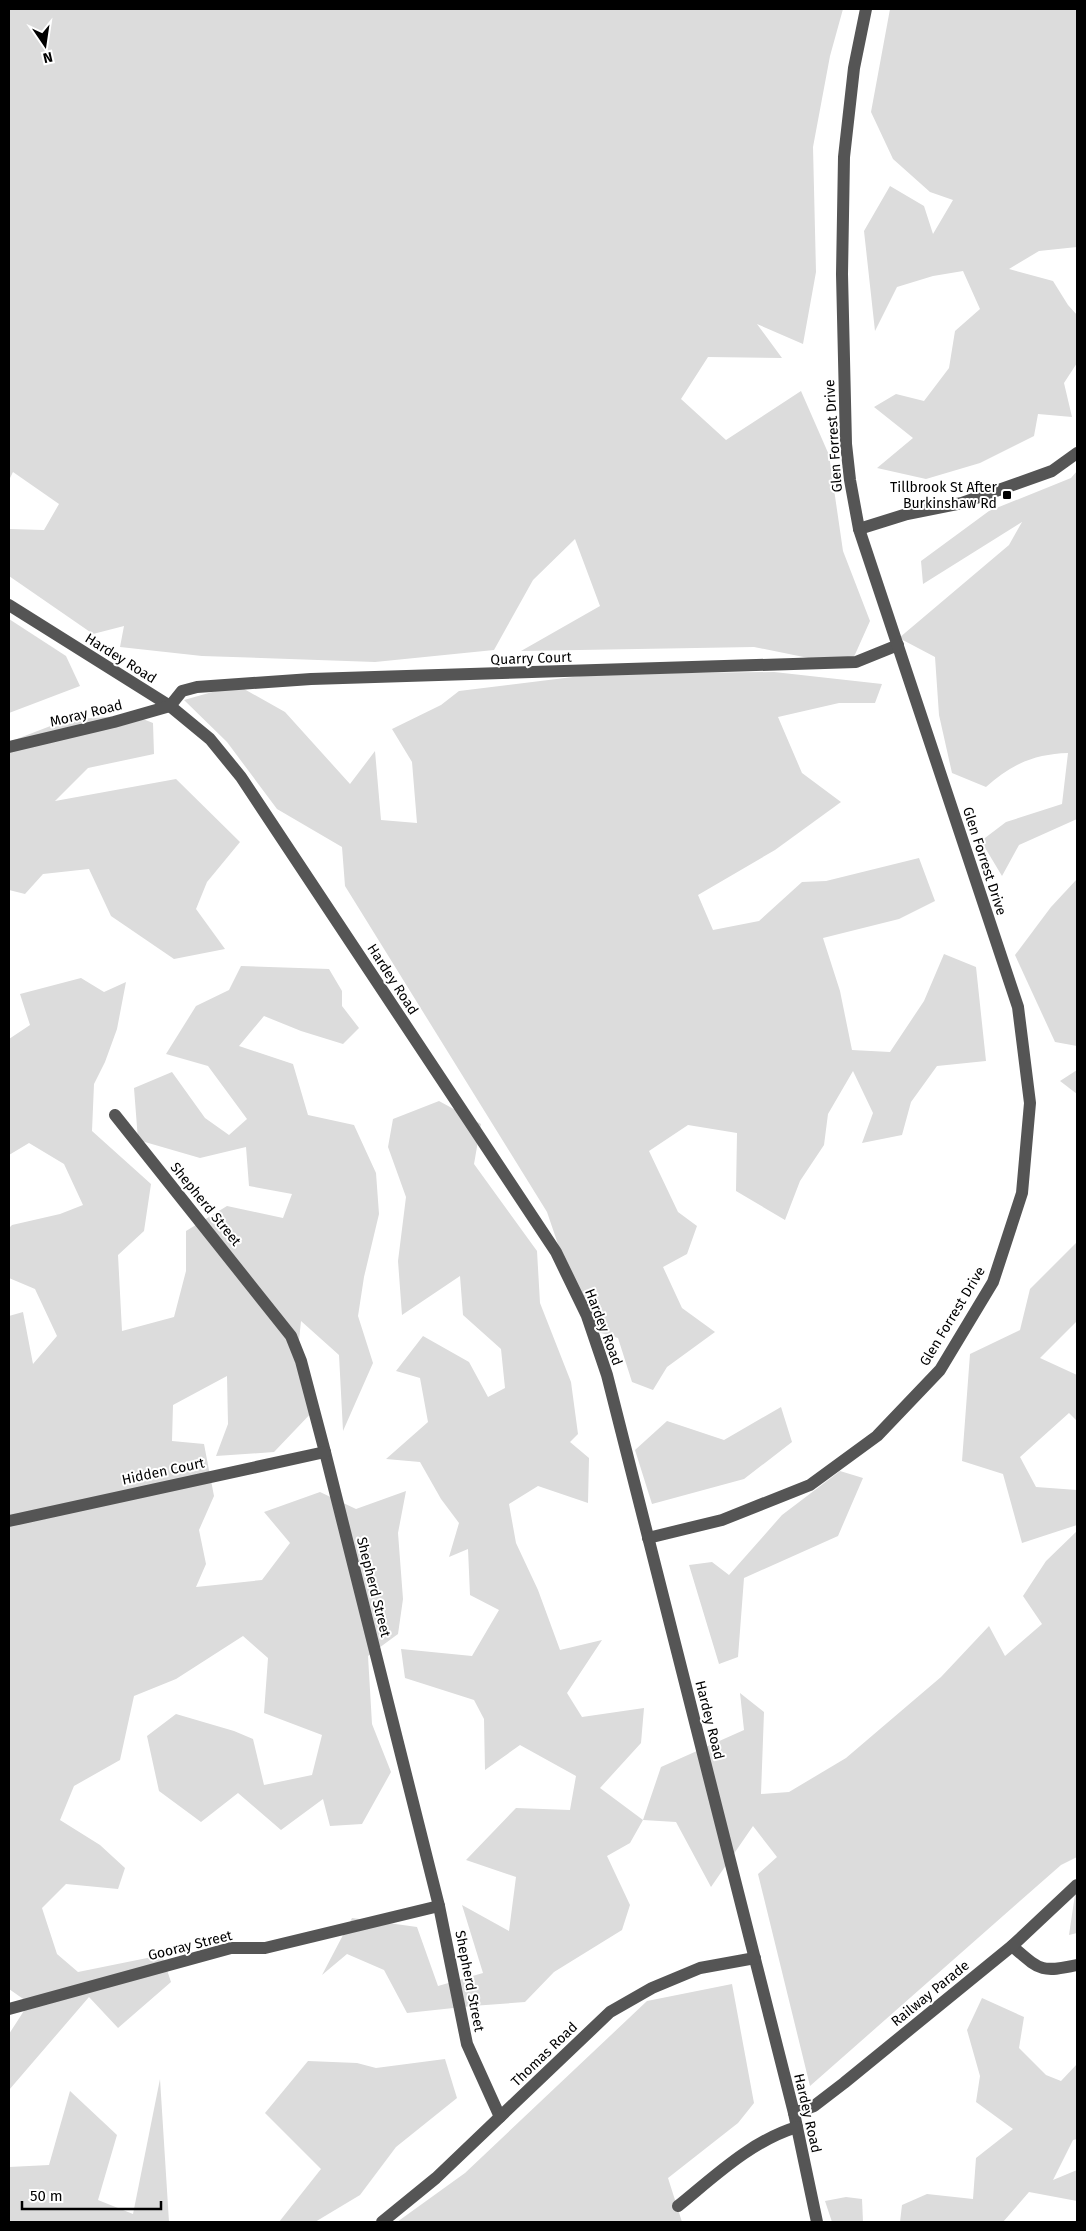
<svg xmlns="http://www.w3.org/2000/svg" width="1086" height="2231" viewBox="0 0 1086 2231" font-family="'Fira Sans',sans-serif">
	<rect width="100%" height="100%" fill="#fff"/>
	<g fill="#dcdcdc">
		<polygon points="9,9 843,9 830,56 813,147 816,272 803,344 757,324 782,358 708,357 681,399 726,440 801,391 829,455 843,551 870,621 853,659 838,664 754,647 521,651 600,606 575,539 533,580 494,650 375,662 202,656 120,647 124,626 93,634 9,576 9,529 44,530 59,504 13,472 9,480"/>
		<polygon points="890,9 1077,9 1077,247 1039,251 1009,269 1053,281 1068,305 1077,315 1077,363 1064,383 1072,417 1038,414 1034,436 980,463 926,479 877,468 913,438 874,407 896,394 924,401 949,368 955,331 980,309 963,271 933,276 897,287 875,331 864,231 890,186 924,206 933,234 953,200 930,192 893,159 871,112"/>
		<path d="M 1077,471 L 1077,819 L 1019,845 L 1002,876 L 981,841 L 1006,822 L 1062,804 L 1068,753 C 1035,754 1011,764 986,787 L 952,773 L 939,715 L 935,657 L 899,638 L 1009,545 L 1022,522 L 923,584 L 921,561 L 989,511 L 1071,478 Z"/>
		<polygon points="9,619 66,656 80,686 9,713"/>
		<polygon points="774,672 882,684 875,703 839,703 778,717 802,773 841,802 775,850 698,895 713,930 759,921 802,882 826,881 919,858 935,901 899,919 823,938 840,991 852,1050 890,1052 924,1001 944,954 976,967 986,1061 937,1066 911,1102 902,1135 862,1143 873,1113 853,1071 828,1114 824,1145 800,1181 785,1220 736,1191 737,1133 688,1125 649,1151 678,1212 697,1226 687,1254 663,1267 682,1308 715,1332 667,1367 653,1390 632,1382 618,1338 587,1329 547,1212 345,886 342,847 277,809 227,742 184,700 237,685 285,712 350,784 375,751 381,820 417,823 412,762 392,729 441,705 459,691 597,674"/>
		<polygon points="133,715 153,723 154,754 88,768 55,801 176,779 240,842 207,882 196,909 225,949 174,959 111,916 89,869 43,874 25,894 9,890 9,742 66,720"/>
		<polygon points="1077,879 1077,1046 1055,1042 1015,955 1051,907"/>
		<polygon points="241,966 329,969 342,991 342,1006 359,1028 343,1044 301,1031 264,1016 239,1046 293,1064 308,1115 354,1125 376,1173 379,1214 364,1277 358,1316 373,1363 343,1431 339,1355 301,1321 297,1360 316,1408 274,1452 216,1456 228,1424 227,1376 173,1405 172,1441 204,1444 214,1496 199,1530 206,1564 196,1587 262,1580 290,1543 264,1512 320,1492 356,1509 406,1491 398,1533 403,1599 398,1634 368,1656 372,1724 391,1772 362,1824 330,1826 323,1799 281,1830 238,1793 201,1822 159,1791 147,1736 176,1714 234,1731 253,1739 264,1785 312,1775 322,1735 264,1713 268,1658 243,1636 176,1679 134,1696 120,1760 74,1786 60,1820 100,1845 125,1868 118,1889 66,1884 42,1908 57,1954 78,1972 162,1955 171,1982 118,2028 89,1997 9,2090 9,2034 29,2003 9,1989 9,1316 23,1312 33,1364 57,1336 35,1289 9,1278 9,1228 12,1225 60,1214 83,1205 64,1164 29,1143 9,1155 9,1039 30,1025 20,994 81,978 104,992 126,982 117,1029 105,1062 94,1084 92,1131 151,1184 144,1231 118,1255 122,1331 174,1317 186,1271 186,1231 227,1206 283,1218 292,1194 249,1186 246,1147 200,1158 138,1140 134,1088 172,1072 205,1118 229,1135 247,1119 208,1066 166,1054 196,1006 229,990"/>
		<polygon points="1077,1070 1077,1094 1060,1081"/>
		<polygon points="439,1101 481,1124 474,1164 537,1251 540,1303 571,1382 578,1434 570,1442 589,1458 588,1503 538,1486 509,1504 516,1543 538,1590 560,1650 602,1640 567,1693 582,1717 644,1708 641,1743 600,1788 643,1820 661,1767 744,1730 740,1693 764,1712 761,1794 789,1792 846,1758 941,1677 989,1626 1005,1656 1042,1624 1023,1596 1046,1561 1077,1531 1077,1857 1061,1865 810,2086 758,1874 777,1857 753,1826 711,1887 676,1822 643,1820 630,1843 607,1856 630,1905 622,1930 554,1972 525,2002 472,2006 407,2013 384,1970 347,1954 322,1975 352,1918 417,1927 438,1986 483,1973 462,1905 509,1931 516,1877 466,1860 516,1808 570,1810 576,1776 520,1745 485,1770 484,1719 474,1700 405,1678 401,1649 472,1656 499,1610 470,1595 468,1549 449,1557 459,1523 441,1499 420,1462 386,1459 428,1422 420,1378 396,1371 423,1336 469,1362 488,1397 505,1388 501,1349 463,1315 460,1276 402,1315 398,1261 406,1197 388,1147 393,1119"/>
		<polygon points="1077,1242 1077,1321 1040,1358 1077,1375 1077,1421 1069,1413 1020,1457 1036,1487 1077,1490 1077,1525 1022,1543 1003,1474 962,1461 970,1354 1020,1330 1030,1289"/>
		<polygon points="781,1407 792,1442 744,1479 652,1504 635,1450 667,1421 724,1440"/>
		<polygon points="840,1471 863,1478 838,1536 744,1578 738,1657 719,1664 689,1565 712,1562 729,1575 782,1515"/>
		<polygon points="1077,1881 1077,1933 1069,1935"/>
		<polygon points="732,1984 754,2103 738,2123 668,2178 682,2222 397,2222 465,2173 647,2001"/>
		<polygon points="982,1998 1024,2017 1019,2048 1046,2075 1061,2081 1077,2064 1077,2139 1073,2140 1053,2180 1077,2170 1077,2201 1029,2192 1003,2222 900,2222 902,2205 927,2194 973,2199 976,2158 1013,2129 976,2102 980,2076 967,2030"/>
		<polygon points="445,2059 457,2098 396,2147 360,2195 315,2222 279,2222 321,2169 265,2113 308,2061 357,2063 376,2068"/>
		<polygon points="160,2079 169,2222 9,2222 9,2167 49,2165 70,2091 117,2135 98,2200 133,2214"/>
		<polygon points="846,2197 862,2199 863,2222 832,2222 825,2201"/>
	</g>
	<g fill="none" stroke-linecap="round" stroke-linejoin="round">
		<g stroke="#555" stroke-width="12">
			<polyline points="859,529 907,514 962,503 1052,471 1077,453"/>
			<polyline points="9,605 170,706 210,739 241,777 556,1252 587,1316 607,1375 794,2113 817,2222"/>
			<polyline points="9,747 114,722 170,706 182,691 197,687 311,679 856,662 898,645"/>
			<polyline points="115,1115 291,1336 301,1361 325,1452 439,1906 467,2044 500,2117"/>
			<polyline points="9,1521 325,1452"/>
			<polyline points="648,1538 722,1520 810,1485 877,1436 940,1370 993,1282 1022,1193 1030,1103 1018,1007 859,529 850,480 846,444 842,274 844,157 854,68 866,9"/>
			<path d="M 1012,1946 C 1040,1970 1040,1973 1077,1965"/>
			<polyline points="9,2009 231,1948 265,1948 439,1906"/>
			<polyline points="794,2113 814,2106 844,2083 1012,1946 1077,1885"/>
			<path d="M 678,2206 C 715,2176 751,2141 797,2127"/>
			<polyline points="382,2222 436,2178 610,2012 652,1988 700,1968 755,1958"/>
		</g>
	</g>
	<rect fill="#000" stroke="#fff" stroke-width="2" x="1002" y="490" width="10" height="10" rx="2.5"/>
	<g text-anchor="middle" stroke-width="4" stroke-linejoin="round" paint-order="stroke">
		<g font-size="14" fill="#000" stroke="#fff">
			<text transform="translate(833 436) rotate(-94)" y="5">Glen Forrest Drive</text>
			<text transform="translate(121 658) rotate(32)" y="5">Hardey Road</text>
			<text transform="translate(531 658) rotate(-2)" y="5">Quarry Court</text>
			<text transform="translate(86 713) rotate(-14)" y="5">Moray Road</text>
			<text transform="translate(985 861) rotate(72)" y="5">Glen Forrest Drive</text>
			<text transform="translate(393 979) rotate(57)" y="5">Hardey Road</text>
			<text transform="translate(206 1204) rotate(51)" y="5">Shepherd Street</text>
			<text transform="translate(952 1316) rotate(-59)" y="5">Glen Forrest Drive</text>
			<text transform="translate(604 1327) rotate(69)" y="5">Hardey Road</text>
			<text transform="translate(163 1471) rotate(-12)" y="5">Hidden Court</text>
			<text transform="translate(374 1587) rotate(76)" y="5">Shepherd Street</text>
			<text transform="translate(710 1720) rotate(76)" y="5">Hardey Road</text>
			<text transform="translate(190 1945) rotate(-14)" y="5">Gooray Street</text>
			<text transform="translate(470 1981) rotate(79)" y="5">Shepherd Street</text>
			<text transform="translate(930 1993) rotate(-39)" y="5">Railway Parade</text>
			<text transform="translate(544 2054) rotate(-44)" y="5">Thomas Road</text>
			<text transform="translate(808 2113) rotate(77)" y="5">Hardey Road</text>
		</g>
		<g font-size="14" fill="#000" stroke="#fff" text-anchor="end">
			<text x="997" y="492">Tillbrook St After<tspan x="997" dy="16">Burkinshaw Rd</tspan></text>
		</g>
	</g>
	<rect width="1086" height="2231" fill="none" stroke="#000000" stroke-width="20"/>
	<g transform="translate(45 45) rotate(167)" stroke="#ffffff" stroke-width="4" paint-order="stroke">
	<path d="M0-4L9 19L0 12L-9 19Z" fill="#000000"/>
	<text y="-8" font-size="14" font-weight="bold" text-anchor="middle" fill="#000000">N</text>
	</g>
	<path d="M22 2201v8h139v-8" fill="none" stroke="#000000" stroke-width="2.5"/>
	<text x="30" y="2201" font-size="15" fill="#000000" stroke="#ffffff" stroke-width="4" paint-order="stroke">50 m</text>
</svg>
